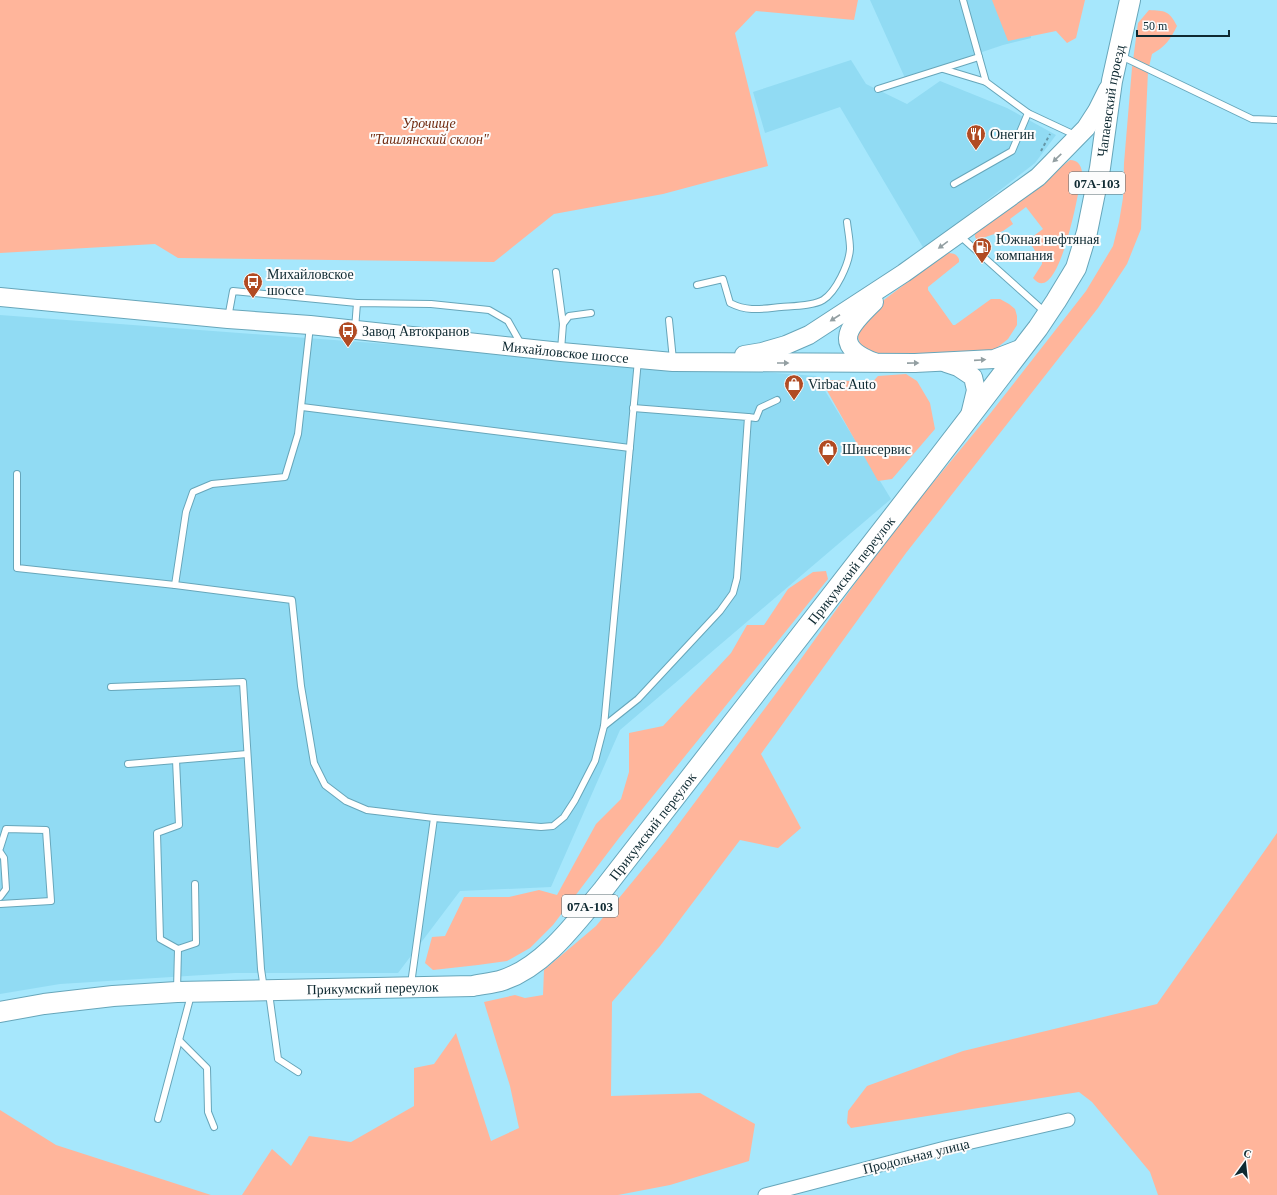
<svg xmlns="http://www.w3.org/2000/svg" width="1277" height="1195" viewBox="0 0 1277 1195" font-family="'Times New Roman',serif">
	<rect width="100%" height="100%" fill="#a6e7fc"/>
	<g fill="#91dbf3">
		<polygon points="870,0 1030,0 1031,38 1003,45 905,78"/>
		<polygon points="851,60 866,84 907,104 940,81 1007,108 1056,135 1035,163 924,249 840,107 765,133 753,92"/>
		<polygon points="0,315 816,376 891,499 620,730 551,887 460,891 398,973 235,973 60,984 0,994"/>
	</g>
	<g fill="#ffb59b">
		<polygon points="0,0 858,0 854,20 756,11 735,33 768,166 663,194 554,214 494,262 178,258 155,244 0,253"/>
		<polygon points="992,0 1085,0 1076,38 1067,43 1056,31 1008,41"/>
		<path d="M 1149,10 C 1165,11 1169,10 1177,26 C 1170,40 1166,46 1152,54 L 1148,71 L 1141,229 L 1127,264 L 1098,308 L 906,553 L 761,754 L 801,828 L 778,848 L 740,840 L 660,946 L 612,1002 L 611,1096 L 700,1093 L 755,1124 L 749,1161 L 670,1185 L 618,1195 L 242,1195 L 272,1149 L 291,1166 L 309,1136 L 351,1142 L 414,1106 L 414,1068 L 434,1064 L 456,1033 L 491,1141 L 519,1128 L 510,1086 L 484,1002 L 515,995 L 525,998 L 543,995 L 544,970 L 596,926 L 666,841 L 783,684 L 889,536 L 989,415 L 1086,291 L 1113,246 L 1119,222 L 1123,198 L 1124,163 L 1132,68 L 1138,23 Z"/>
		<path d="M 1070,160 C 1078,160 1081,165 1082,172 C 1080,185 1059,310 1033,278 L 1042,264 L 1042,261 L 1028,240 L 1043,229 L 1026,207 L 1010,219 L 1013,224 L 1003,231 L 977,240 L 975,237 L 975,233 Z"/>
		<path d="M 946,253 C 952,253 956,253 959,259 L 959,262 L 928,287 L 928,290 L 953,325 L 955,325 L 991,299 L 1000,299 L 1009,304 L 1015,309 L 1017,316 L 1017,325 L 1008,339 L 993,351 L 880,356 L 862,348 L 859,341 L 857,333 L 864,315 Z"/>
		<polygon points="906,374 917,381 930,403 935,429 892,479 878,481 825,387 827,380 853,381 867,388 878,376"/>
		<polygon points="826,571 828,579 619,838 553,925 530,948 507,961 478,965 433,970 425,963 432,937 445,936 464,897 509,897 539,890 557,895 596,824 621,799 629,772 629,733 663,726 731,653 747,625 764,625 788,589 813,572"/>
		<polygon points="1277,833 1277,1195 1158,1195 1150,1172 1092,1102 1079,1092 851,1128 847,1123 848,1111 867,1086 963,1051 1157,1004"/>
		<polygon points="0,1110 56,1145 211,1195 0,1195"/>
	</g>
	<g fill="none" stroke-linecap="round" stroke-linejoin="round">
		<g stroke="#67a6ba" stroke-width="8">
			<g id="service">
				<polyline points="963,0 986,82 1028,113 1075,135"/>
				<polyline points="1121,56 1252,119 1277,120"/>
				<polyline points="943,69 986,82"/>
				<polyline points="878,89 979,57"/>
				<polyline points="954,184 1012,151 1028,113"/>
				<polyline points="959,235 1046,313"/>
				<polyline points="556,272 563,324 561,350"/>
				<path d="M 697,285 L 723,279 L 730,303 C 748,312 761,309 781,307 C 793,306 813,306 823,300 C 836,292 849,264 850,249 C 850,240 848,231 847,222"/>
				<polyline points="228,318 233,291 357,303"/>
				<polyline points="669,320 673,360"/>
				<polyline points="563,324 569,316 591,313"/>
				<polyline points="355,329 357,303 431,304 489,310 508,321 521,344"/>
				<polyline points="302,407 630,448"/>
				<polyline points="748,417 756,418 760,408 777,400"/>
				<polyline points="17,474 17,568 175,585 292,600 301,686 314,763 325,785 346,801 367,810 434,818"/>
				<polyline points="175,585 186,512 193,492 212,484 285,477 298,434 310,326"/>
				<polyline points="111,687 243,682 261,969 264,989"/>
				<polyline points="604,726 638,699 720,611 733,593 737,578 748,417 633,408"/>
				<polyline points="176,760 179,825 157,833 160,939 178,949 177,990"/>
				<polyline points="128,764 247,754"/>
				<polyline points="0,848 6,829 46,830 51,901 0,904"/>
				<polyline points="0,852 4,858 6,889 0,897"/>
				<polyline points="178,949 196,943 195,884"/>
				<polyline points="411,984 434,818 541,827 553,826 564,817 575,800 595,761 604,726 638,360"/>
				<polyline points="269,993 278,1059 298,1072"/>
				<polyline points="179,1040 207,1068 208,1112 214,1127"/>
				<polyline points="158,1119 191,995"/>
			</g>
		</g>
		<g stroke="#67a6ba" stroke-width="15">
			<polyline id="minor" points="765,1195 945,1148 1068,1120"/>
		</g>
		<g stroke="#67a6ba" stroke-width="20">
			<g id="secondary">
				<path id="s1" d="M 0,297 L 228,319 L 310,325 L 561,352 L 673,362 L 915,363 L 994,359 L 1020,349"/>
				<polyline points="744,355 762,352 786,345 809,335 904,273 1038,177 1086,128 1097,111 1108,89"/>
				<path d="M 874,362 C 830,345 850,325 874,302"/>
				<polyline points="946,363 958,367 973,377 976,390 970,415"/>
			</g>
		</g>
		<g stroke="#67a6ba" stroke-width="22">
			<g id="primary">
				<path id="s2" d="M 0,1012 L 44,1004 L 113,996 L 177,992 L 473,986 C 483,984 494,983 503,980 C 545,966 576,922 603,890 L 929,470 L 1038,328 L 1056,301 L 1076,268 L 1087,232 L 1100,168 L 1112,81 L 1130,0"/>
			</g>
		</g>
		<polyline stroke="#6697a7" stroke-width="2" stroke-dasharray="3 3" stroke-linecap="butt" points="1041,151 1050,134"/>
		<use href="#service" stroke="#fff" stroke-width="6"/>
		<use href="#minor" stroke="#fff" stroke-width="13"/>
		<use href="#secondary" stroke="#fff" stroke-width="18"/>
		<use href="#primary" stroke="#fff" stroke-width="20"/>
	</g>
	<defs><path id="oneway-solid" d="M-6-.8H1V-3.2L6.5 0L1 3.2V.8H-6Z"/></defs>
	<g fill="#939fa2">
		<use href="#oneway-solid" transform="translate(1057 158) rotate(136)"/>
		<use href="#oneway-solid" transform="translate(943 245) rotate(144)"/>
		<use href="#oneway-solid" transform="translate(835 318) rotate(147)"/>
		<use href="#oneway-solid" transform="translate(980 360) rotate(-4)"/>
		<use href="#oneway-solid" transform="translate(783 363)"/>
		<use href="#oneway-solid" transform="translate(913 363) rotate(-1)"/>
	</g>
	<defs>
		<g id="restaurant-pin" transform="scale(1)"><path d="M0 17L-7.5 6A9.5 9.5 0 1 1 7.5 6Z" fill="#b14b23" stroke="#fcfcfc"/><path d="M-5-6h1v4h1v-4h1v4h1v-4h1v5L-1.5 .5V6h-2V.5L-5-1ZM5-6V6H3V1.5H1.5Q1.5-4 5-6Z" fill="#fff"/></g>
		<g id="fuel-pin" transform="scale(1)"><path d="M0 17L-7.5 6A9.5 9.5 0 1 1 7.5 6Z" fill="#b14b23" stroke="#fcfcfc"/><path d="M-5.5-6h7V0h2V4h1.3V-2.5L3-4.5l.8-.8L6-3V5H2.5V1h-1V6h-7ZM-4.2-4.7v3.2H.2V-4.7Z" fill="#fff"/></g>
		<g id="bus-pin" transform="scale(1)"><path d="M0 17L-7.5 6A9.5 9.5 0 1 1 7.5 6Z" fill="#b14b23" stroke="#fcfcfc"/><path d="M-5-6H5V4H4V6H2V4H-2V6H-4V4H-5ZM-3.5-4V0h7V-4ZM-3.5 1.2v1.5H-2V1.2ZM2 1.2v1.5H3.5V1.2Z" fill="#fff"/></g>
		<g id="shop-pin" transform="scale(1)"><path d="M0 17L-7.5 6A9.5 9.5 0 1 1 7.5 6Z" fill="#b14b23" stroke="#fcfcfc"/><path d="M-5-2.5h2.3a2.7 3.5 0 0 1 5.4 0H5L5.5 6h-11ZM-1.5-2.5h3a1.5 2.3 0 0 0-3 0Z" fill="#fff"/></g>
	</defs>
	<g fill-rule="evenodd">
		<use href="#restaurant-pin" x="976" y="134"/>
		<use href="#fuel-pin" x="982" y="247"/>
		<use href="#bus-pin" x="253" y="282"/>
		<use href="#bus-pin" x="348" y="331"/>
		<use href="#shop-pin" x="794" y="384"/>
		<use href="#shop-pin" x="828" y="449"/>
	</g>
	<g text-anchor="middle" stroke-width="4" stroke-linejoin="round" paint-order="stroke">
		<g fill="#fcfcfc" stroke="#55686e" stroke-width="1">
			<rect x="1069" y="172" width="56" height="22" rx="3"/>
			<rect x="562" y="895" width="56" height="22" rx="3"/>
		</g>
		<g font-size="13" font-weight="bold" fill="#0e2931">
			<text x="1097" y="188">07А-103</text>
			<text x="590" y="911">07А-103</text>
		</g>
		<g font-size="14" fill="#0e2931" stroke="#fcfcfc">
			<text dy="5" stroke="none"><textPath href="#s2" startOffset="1594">Чапаевский проезд</textPath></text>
			<text dy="5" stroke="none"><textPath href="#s1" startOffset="568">Михайловское шоссе</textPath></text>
			<text dy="5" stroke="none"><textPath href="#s2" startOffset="1046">Прикумский переулок</textPath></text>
			<text dy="5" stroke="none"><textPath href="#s2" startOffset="722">Прикумский переулок</textPath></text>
			<text dy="5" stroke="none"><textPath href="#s2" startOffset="374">Прикумский переулок</textPath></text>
			<text transform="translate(916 1156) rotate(-14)" y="5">Продольная улица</text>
		</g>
		<g font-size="14" font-style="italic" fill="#712b10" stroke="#fcfcfc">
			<text x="429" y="128">Урочище<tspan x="429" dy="16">"Ташлянский склон"</tspan></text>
		</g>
		<g font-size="14" fill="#0e2931" stroke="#fcfcfc" text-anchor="start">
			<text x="990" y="139">Онегин</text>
			<text x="996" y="244">Южная нефтяная<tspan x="996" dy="16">компания</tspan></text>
			<text x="267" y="279">Михайловское<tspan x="267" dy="16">шоссе</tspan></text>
			<text x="362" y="336">Завод Автокранов</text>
			<text x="808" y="389">Virbac Auto</text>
			<text x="842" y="454">Шинсервис</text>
		</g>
	</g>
	<g transform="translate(1245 1163) rotate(15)" stroke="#fcfcfc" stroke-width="3" paint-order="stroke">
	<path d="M0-3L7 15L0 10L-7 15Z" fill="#0e2931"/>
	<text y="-6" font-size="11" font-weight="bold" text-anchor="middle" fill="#0e2931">С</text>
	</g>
	<path d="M1137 30v6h92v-6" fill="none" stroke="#0e2931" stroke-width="2"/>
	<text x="1143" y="30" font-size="12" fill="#0e2931" stroke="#fcfcfc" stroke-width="3" paint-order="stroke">50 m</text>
</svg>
